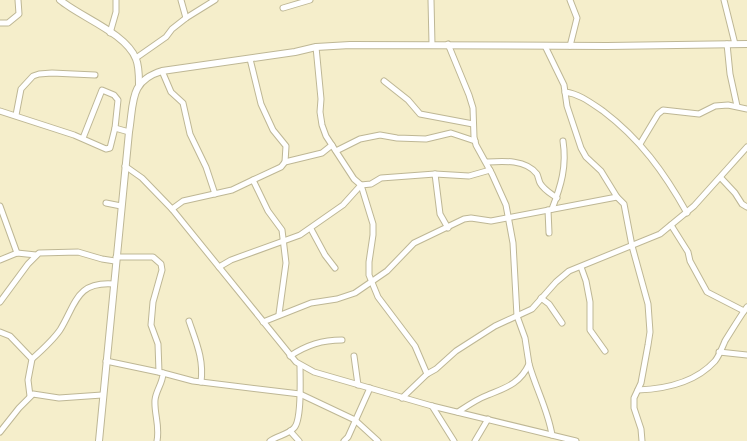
<svg xmlns="http://www.w3.org/2000/svg" width="747" height="441" viewBox="0 0 747 441" font-family="Poppins,sans-serif">
	<rect width="100%" height="100%" fill="#f5eecb"/>
	<g fill="none" stroke-linecap="round" stroke-linejoin="round">
		<g stroke="#beb795" stroke-width="7">
			<g id="minor">
				<polyline points="181,0 186,18"/>
				<polyline points="431,0 432,44"/>
				<polyline points="570,0 577,18 570,46"/>
				<polyline points="724,0 735,44"/>
				<polyline points="283,8 310,0"/>
				<polyline points="0,23 8,23 19,14 18,0"/>
				<polyline points="110,33 116,12 116,0"/>
				<path d="M 448,44 L 469,95 L 473,108 L 474,137 L 476,145 L 492,174 L 506,205 L 513,243 L 517,316 L 525,338 L 529,364 C 520,384 505,388 488,395 C 477,399 467,406 458,412"/>
				<polyline points="727,44 730,74 737,106"/>
				<polyline points="545,46 564,85 567,106 581,148 586,157 601,171 617,197"/>
				<polyline points="316,47 321,99 320,112 322,125 326,136 354,179 361,185 373,224 373,235 369,262 369,275 378,297 415,346 427,374"/>
				<polyline points="136,58 166,37 172,29 186,18 215,0"/>
				<polyline points="250,59 261,104 273,130 286,146 285,162"/>
				<polyline points="162,71 171,92 183,103 190,134 206,167 215,194"/>
				<polyline points="384,81 408,100 420,114 473,124"/>
				<path d="M 565,92 C 580,94 591,103 603,111 C 640,139 664,172 687,213"/>
				<polyline points="0,111 74,135 106,149 110,148 115,128 129,132"/>
				<polyline points="16,115 21,89 33,76 39,74 52,73 95,75"/>
				<polyline points="83,138 102,90 114,95 118,100 115,128"/>
				<polyline points="640,144 658,114 663,110 699,114 715,106 728,105 747,109"/>
				<polyline points="336,151 360,139 380,135 397,138 426,139 451,133 475,141"/>
				<path d="M 486,162 C 502,161 526,159 537,174 C 538,176 539,181 540,183 C 544,190 550,193 557,198"/>
				<polyline points="125,166 142,178 172,209 296,362 314,372 432,406 576,441"/>
				<polyline points="435,174 440,214 448,228"/>
				<polyline points="721,178 735,193 742,204 747,207"/>
				<polyline points="106,203 121,206"/>
				<polyline points="0,206 17,253"/>
				<polyline points="172,209 183,201 232,190 253,180"/>
				<path d="M 552,209 C 561,186 567,166 563,141"/>
				<polyline points="548,210 549,233"/>
				<polyline points="671,225 688,252 690,261 707,292 744,311"/>
				<polyline points="311,229 325,255 335,268"/>
				<polyline points="116,257 153,257 161,264 162,270 153,302 151,325 158,344 159,372"/>
				<polyline points="0,260 17,253 36,255"/>
				<polyline points="219,267 231,260 300,235 343,205 361,185 371,184 381,178 435,174 469,176 490,170"/>
				<polyline points="581,267 586,281 590,302 590,330 605,351"/>
				<polyline points="541,298 549,304 562,323"/>
				<polyline points="0,302 28,264 39,253 78,252 102,259 115,261"/>
				<polyline points="279,314 286,263 282,230 268,211 253,180 281,167 285,162 322,153 332,145"/>
				<path d="M 189,321 C 196,342 204,359 201,382"/>
				<polyline points="263,322 311,303 337,299 355,293 387,271 414,243 464,219 471,218 491,221 617,197 624,204 632,246 648,304 650,332 648,345 641,383 634,398 634,408 641,429 642,441"/>
				<polyline points="0,332 10,336 32,359 28,380 30,396"/>
				<polyline points="719,352 747,355"/>
				<path d="M 290,356 C 307,345 322,340 342,340"/>
				<polyline points="354,356 358,385"/>
				<path d="M 32,359 C 41,351 53,340 60,330 C 76,304 76,281 114,284"/>
				<path d="M 106,361 L 163,373 C 163,383 156,390 155,400 C 154,414 160,425 157,441"/>
				<path d="M 529,364 C 536,389 548,410 552,435"/>
				<polyline points="163,373 193,381 300,394 355,420 378,441"/>
				<path d="M 638,390 C 665,389 696,382 715,361 C 719,356 722,348 725,341 C 732,330 739,318 747,307"/>
				<polyline points="402,398 427,374 436,369 456,351 495,326 532,309 556,282 569,271 660,234 694,206 747,147"/>
				<polyline points="432,406 454,441"/>
				<polyline points="290,431 299,441"/>
				<polyline points="0,432 19,408 33,394 59,398 102,395"/>
				<path d="M 270,441 C 277,436 289,434 294,428 C 302,420 300,378 300,366"/>
				<polyline points="344,441 348,437 370,388"/>
				<polyline points="475,441 488,419"/>
			</g>
		</g>
		<g stroke="#beb795" stroke-width="8">
			<g id="major">
				<path d="M 60,0 C 80,17 126,33 136,59 C 139,66 139,75 139,84"/>
				<path d="M 99,441 L 129,132 C 134,102 129,81 162,71 L 295,52 L 316,47 L 350,45 L 607,46 L 747,44"/>
			</g>
		</g>
		<use href="#minor" stroke="#fff" stroke-width="5"/>
		<use href="#major" stroke="#fff" stroke-width="6"/>
	</g>
</svg>
